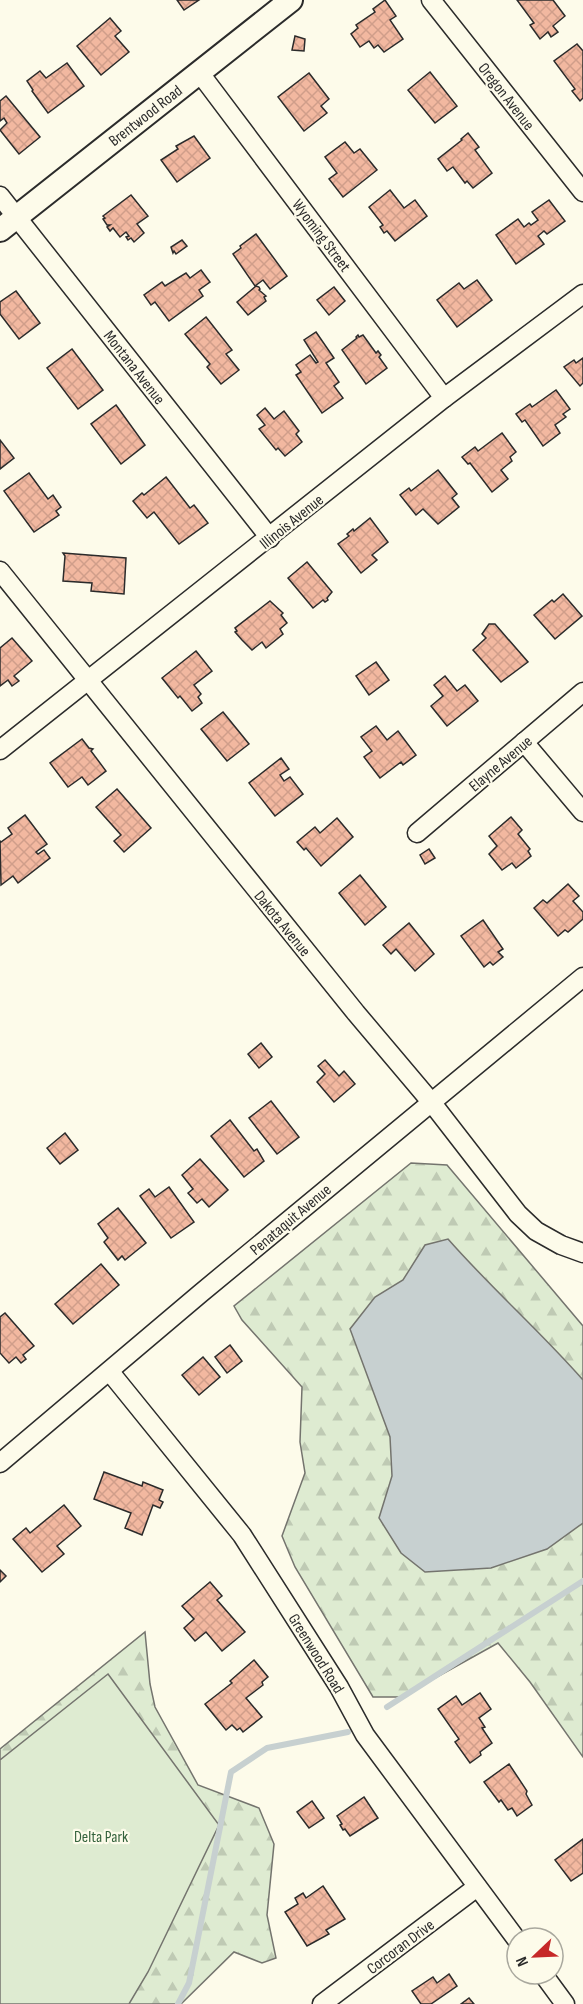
<svg xmlns="http://www.w3.org/2000/svg" width="583" height="2004" viewBox="0 0 583 2004" font-family="'Sofia Sans Condensed',sans-serif">
	<defs>
		<pattern id="forest-firs" width="22" height="20" patternUnits="userSpaceOnUse" patternTransform="scale(1.5)"><rect width="22" height="20" fill="#deebd1"/><path d="M5 1l3.5 6h-7zM16 11l3.5 6h-7z" fill="#bfcab4"/></pattern>
		<pattern id="building-cross-hatch" width="8" height="8" patternUnits="userSpaceOnUse" patternTransform="scale(1.5)"><rect width="8" height="8" fill="#f2b8a0"/><path d="M0 0l8 8M0 8l8-8" fill="none" stroke="#d09e8a"/></pattern>
	</defs>
	<rect width="100%" height="100%" fill="#fdfbea"/>
	<g fill="url(#forest-firs)" stroke="#74746e" stroke-width="1.5">
		<polygon points="411,1163 447,1165 583,1326 583,1757 530,1682 498,1643 401,1697 373,1697 295,1567 282,1536 305,1473 300,1442 302,1387 242,1320 234,1306"/>
		<polygon points="145,1632 150,1684 155,1707 198,1785 259,1808 274,1844 267,1915 276,1958 262,1963 234,1952 181,2004 0,2004 0,1749"/>
	</g>
	<polygon fill="#deebd1" stroke="#74746e" stroke-width="1.5" points="108,1674 219,1825 148,1972 129,2004 0,2004 0,1760"/>
	<path fill="#c7d0d0" stroke="#74746e" stroke-width="1.5" d="M 448,1239 C 491,1288 540,1331 583,1380 L 583,1523 L 547,1549 L 491,1568 L 425,1572 L 401,1553 L 379,1518 L 392,1476 L 390,1437 L 350,1329 L 375,1297 L 403,1280 L 425,1245 Z"/>
	<g fill="none" stroke-linecap="round" stroke-linejoin="round">
		<g stroke="#c7d0d0" stroke-width="6">
			<polyline points="387,1707 583,1581"/>
			<polyline points="178,2004 189,1983 231,1772 267,1748 348,1732"/>
		</g>
	</g>
	<g fill="url(#building-cross-hatch)" stroke="#2b2b2b" stroke-width="1.5">
		<polygon points="177,0 199,0 184,10"/>
		<polygon points="385,0 396,16 390,20 403,39 384,52 378,45 374,48 369,41 360,47 351,34 358,28 356,25 375,12 373,9"/>
		<polygon points="517,0 553,0 565,16 553,26 558,32 551,37 548,32 540,39 530,25 534,23"/>
		<polygon points="110,18 121,31 115,36 129,52 101,75 77,46"/>
		<polygon points="295,36 305,39 304,51 292,50"/>
		<polygon points="577,44 583,51 583,98 580,101 572,91 575,89 554,61"/>
		<polygon points="67,63 84,86 48,113 32,91 33,90 27,81 40,71 46,78"/>
		<polygon points="430,72 457,106 435,123 408,90"/>
		<polygon points="309,73 329,99 321,106 327,113 304,131 278,97"/>
		<polygon points="6,96 40,137 19,154 0,130 7,123 4,118 0,121 0,101"/>
		<polygon points="468,133 479,147 475,150 492,173 473,188 467,181 465,183 453,167 447,171 438,159 462,140 461,139"/>
		<polygon points="194,136 210,158 177,182 161,160 178,149 176,146"/>
		<polygon points="345,142 354,153 360,149 377,170 343,197 329,179 337,173 325,157"/>
		<polygon points="390,190 404,208 415,200 427,216 395,241 387,231 384,233 380,227 383,225 369,207"/>
		<polygon points="131,195 148,216 137,224 144,233 134,242 131,238 128,240 126,237 129,236 126,232 120,237 113,228 110,231 107,227 110,225 107,225 103,219 105,218 103,216"/>
		<polygon points="549,200 565,221 547,234 544,231 538,236 544,244 516,264 496,235 518,219 524,227 529,223 531,225 538,220 532,212"/>
		<polygon points="256,234 287,276 270,289 263,280 255,286 233,254 241,248 240,246"/>
		<polygon points="182,240 187,246 176,254 174,251 173,253 171,247"/>
		<polygon points="201,270 210,282 199,290 203,296 169,321 155,302 151,305 144,295 162,282 165,286 186,273 190,278"/>
		<polygon points="477,280 492,300 457,327 437,300 459,283 464,289"/>
		<polygon points="256,286 259,287 260,289 259,290 266,296 264,297 266,301 248,315 237,302"/>
		<polygon points="334,287 345,301 329,315 317,300"/>
		<polygon points="16,291 40,323 19,339 0,314 0,302"/>
		<polygon points="206,317 232,350 226,354 239,370 221,384 207,367 210,364 185,334"/>
		<polygon points="316,332 334,358 326,363 339,382 334,386 343,398 322,413 296,375 301,372 296,365 310,355 316,363 318,362 304,340"/>
		<polygon points="358,335 359,337 363,335 376,353 378,351 381,355 379,357 387,368 366,384 342,350 357,338 356,337"/>
		<polygon points="72,349 103,390 78,409 47,368"/>
		<polygon points="583,358 583,383 580,386 564,367 574,360 576,363"/>
		<polygon points="556,390 570,409 563,414 566,417 555,425 560,433 543,446 525,420 522,422 516,414 530,404 532,407"/>
		<polygon points="116,405 145,445 121,464 91,424"/>
		<polygon points="265,408 274,419 284,411 299,431 296,434 302,442 285,456 278,448 276,450 259,429 265,425 257,415"/>
		<polygon points="502,433 516,452 510,457 512,461 501,470 508,479 492,492 470,463 468,464 462,457 475,447 478,451"/>
		<polygon points="0,440 14,458 0,469"/>
		<polygon points="438,470 457,494 452,498 459,507 438,524 423,509 416,515 400,495 409,488 411,491"/>
		<polygon points="29,473 48,499 53,495 61,507 56,511 59,515 34,532 4,491"/>
		<polygon points="166,477 190,508 194,505 208,523 179,544 154,512 147,518 133,501 142,493 144,495"/>
		<polygon points="370,518 388,542 372,555 377,560 361,573 338,544 349,536 347,534 353,529 354,531"/>
		<polygon points="63,553 126,558 124,594 91,591 92,583 63,581 65,556"/>
		<polygon points="307,562 332,592 327,598 328,600 325,602 323,600 313,608 288,578"/>
		<polygon points="563,594 582,616 555,639 534,615 552,600 554,602"/>
		<polygon points="270,601 283,613 281,615 287,623 280,629 283,634 266,648 262,642 252,650 242,640 235,632 237,631 235,628"/>
		<polygon points="489,624 495,624 528,662 501,682 473,650 486,638 482,634"/>
		<polygon points="12,638 32,661 14,676 19,681 12,686 8,680 0,686 0,648"/>
		<polygon points="196,651 212,671 194,685 201,694 198,697 202,703 192,711 180,696 178,698 162,678"/>
		<polygon points="376,662 389,680 369,695 356,676"/>
		<polygon points="445,676 457,691 465,685 478,701 447,726 431,706 443,696 434,685"/>
		<polygon points="223,712 249,744 227,761 201,729"/>
		<polygon points="376,726 387,740 398,731 416,755 403,765 401,762 380,778 364,757 372,751 361,737"/>
		<polygon points="82,739 89,748 93,749 91,751 106,771 88,785 82,777 68,787 50,763"/>
		<polygon points="281,758 289,769 280,775 284,781 290,777 303,794 275,816 249,783"/>
		<polygon points="117,789 151,828 124,852 114,841 121,835 96,807"/>
		<polygon points="25,815 47,844 36,852 38,854 44,850 50,858 18,883 13,876 1,885 0,841 1,842 12,834 8,828"/>
		<polygon points="511,817 522,830 518,834 530,849 528,851 531,856 516,868 512,863 502,870 489,854 497,846 489,836"/>
		<polygon points="337,818 353,837 321,866 306,848 304,850 297,842 315,827 320,833"/>
		<polygon points="429,849 435,858 425,864 420,855"/>
		<polygon points="360,875 386,907 365,925 339,893"/>
		<polygon points="568,884 579,896 573,901 583,912 583,919 568,932 565,930 558,936 534,908 543,900 547,903"/>
		<polygon points="483,920 503,949 498,952 503,957 493,965 490,962 484,967 461,936"/>
		<polygon points="409,923 434,954 415,971 396,949 391,954 383,945"/>
		<polygon points="261,1043 272,1057 259,1068 248,1054"/>
		<polygon points="325,1060 339,1076 344,1071 355,1084 334,1102 317,1082 325,1074 318,1066"/>
		<polygon points="271,1101 299,1137 277,1154 249,1118"/>
		<polygon points="230,1120 254,1151 257,1149 264,1161 244,1177 211,1136"/>
		<polygon points="65,1133 78,1150 60,1164 47,1148"/>
		<polygon points="200,1159 228,1190 209,1207 202,1199 197,1203 188,1193 193,1189 182,1175"/>
		<polygon points="169,1187 194,1222 171,1238 140,1196 149,1189 155,1197"/>
		<polygon points="118,1208 146,1243 125,1260 122,1256 118,1260 104,1242 108,1238 98,1224"/>
		<polygon points="101,1264 119,1285 73,1324 55,1304"/>
		<polygon points="5,1313 34,1346 23,1355 26,1359 21,1363 16,1357 9,1363 0,1353 0,1317"/>
		<polygon points="230,1345 242,1361 227,1373 215,1357"/>
		<polygon points="203,1357 220,1377 199,1395 182,1375"/>
		<polygon points="104,1472 142,1486 143,1482 163,1490 159,1500 163,1502 160,1508 153,1505 142,1535 125,1528 131,1513 94,1499"/>
		<polygon points="64,1505 81,1526 57,1546 64,1554 42,1572 13,1539 26,1528 30,1533"/>
		<polygon points="0,1570 6,1576 0,1582"/>
		<polygon points="210,1582 222,1596 217,1600 245,1632 222,1651 206,1632 195,1641 184,1628 194,1619 182,1606"/>
		<polygon points="254,1660 268,1677 262,1682 263,1685 246,1698 262,1717 243,1732 240,1728 237,1730 232,1725 226,1730 205,1704 232,1683 230,1681"/>
		<polygon points="480,1693 491,1709 479,1718 485,1727 482,1728 492,1743 480,1752 481,1755 470,1763 455,1742 459,1739 438,1709 456,1696 462,1705"/>
		<polygon points="509,1764 527,1791 526,1794 532,1805 517,1816 512,1808 508,1810 501,1800 499,1802 484,1782"/>
		<polygon points="364,1797 378,1818 350,1836 345,1829 343,1830 340,1825 342,1824 337,1816"/>
		<polygon points="312,1801 324,1818 309,1828 297,1812"/>
		<polygon points="583,1839 583,1873 571,1881 555,1860"/>
		<polygon points="323,1886 345,1919 326,1930 329,1934 307,1946 285,1912 298,1904 295,1898 303,1893 306,1898"/>
		<polygon points="449,1974 457,1986 431,2004 421,2004 412,1991 433,1977 437,1983"/>
		<polygon points="469,1998 474,2004 461,2004"/>
	</g>
	<g fill="none" stroke-linecap="round" stroke-linejoin="round">
		<g stroke="#2b2b2b" stroke-width="21">
			<g id="minor">
				<polyline points="431,0 583,192"/>
				<polyline points="199,72 444,398"/>
				<polyline points="0,196 270,538"/>
				<polyline points="0,571 356,1013 432,1103 518,1214 536,1231 561,1245 583,1253"/>
				<polyline points="524,742 583,812"/>
				<polyline points="0,750 444,398 583,294"/>
				<polyline points="417,833 583,692"/>
				<polyline points="110,1372 242,1535 339,1687 365,1735 517,1940"/>
				<polyline points="0,1463 201,1293 583,977"/>
				<polyline points="543,1974 565,2004"/>
				<polyline points="322,2004 477,1887"/>
			</g>
		</g>
		<g stroke="#2b2b2b" stroke-width="26">
			<polyline id="tertiary" points="0,230 291,0"/>
		</g>
		<use href="#minor" stroke="#fdfbea" stroke-width="18"/>
		<use href="#tertiary" stroke="#fdfbea" stroke-width="22"/>
	</g>
	<g text-anchor="middle" stroke-width="4.5" stroke-linejoin="round" paint-order="stroke">
		<g font-size="16" fill="#2b2b2b" stroke="#fdfbea">
			<text transform="translate(507 96) rotate(52)" y="6">Oregon Avenue</text>
			<text transform="translate(145 115) rotate(-38)" y="6">Brentwood Road</text>
			<text transform="translate(322 235) rotate(53)" y="6">Wyoming Street</text>
			<text transform="translate(135 367) rotate(52)" y="6">Montana Avenue</text>
			<text transform="translate(291 521) rotate(-39)" y="6">Illinois Avenue</text>
			<text transform="translate(500 763) rotate(-40)" y="6">Elayne Avenue</text>
			<text transform="translate(283 923) rotate(51)" y="6">Dakota Avenue</text>
			<text transform="translate(290 1219) rotate(-40)" y="6">Penataquit Avenue</text>
			<text transform="translate(317 1653) rotate(58)" y="6">Greenwood Road</text>
			<text transform="translate(400 1946) rotate(-37)" y="6">Corcoran Drive</text>
		</g>
		<g font-size="16" fill="#34623c" stroke="#fdfbea">
			<text x="101" y="1842">Delta Park</text>
		</g>
	</g>
	<g transform="translate(535 1956) rotate(247)"><circle r="28" fill="#fdfbea" stroke="#a9a89e" stroke-width="1.5"/>
	<path d="M0-4.5L10 22L0 15L-10 22Z" fill="#c62828"/>
	<text y="-9" font-size="16" font-weight="bold" text-anchor="middle" fill="#2b2b2b">N</text>
	</g>
</svg>
